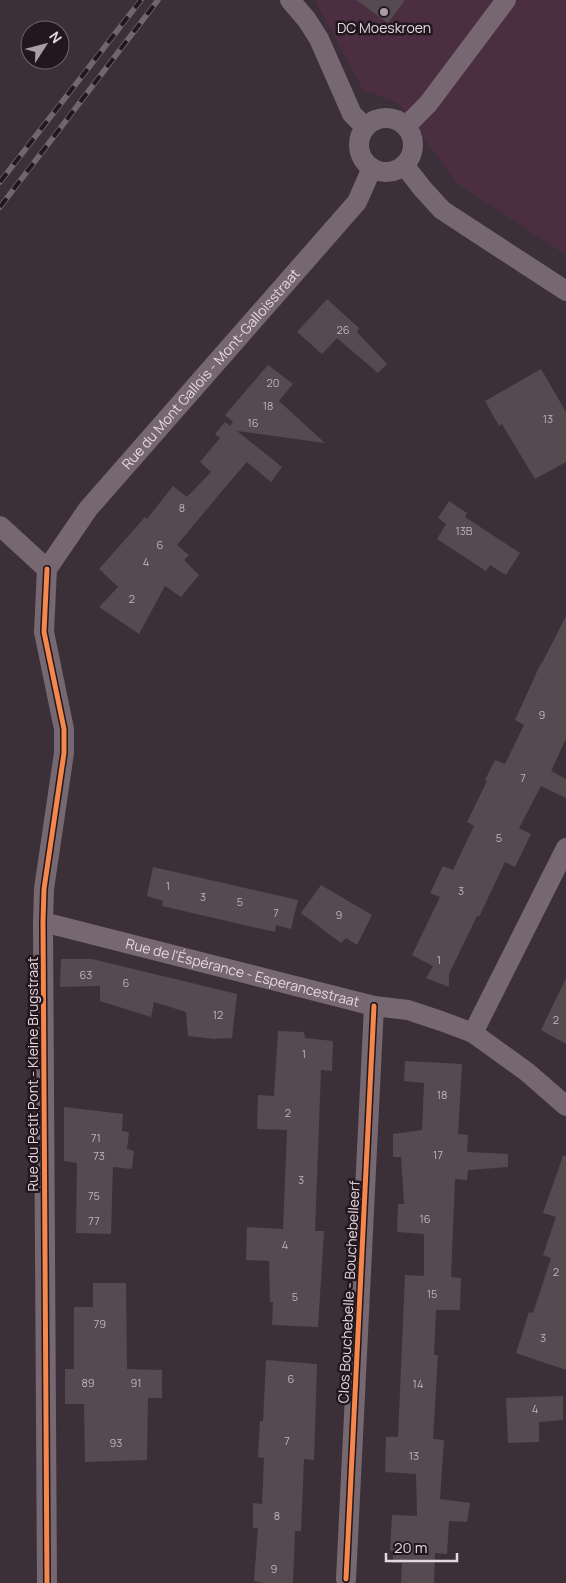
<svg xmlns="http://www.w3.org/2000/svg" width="566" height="1583" viewBox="0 0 566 1583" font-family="Manrope,sans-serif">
	<rect width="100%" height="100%" fill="#3c3038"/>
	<polygon fill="#4b2e40" points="315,0 566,0 566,255 457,183 398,103 363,90"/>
	<g fill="#544a50">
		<polygon points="356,0 405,0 388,23"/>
		<polygon points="327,299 359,328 357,332 387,364 378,373 337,338 322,354 297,332"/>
		<polygon points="268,365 293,384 279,401 325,443 237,431 282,467 271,482 247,462 227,485 177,545 189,555 184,560 199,575 181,597 165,586 139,634 99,607 118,587 99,569 145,517 147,519 173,486 187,497 211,472 200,462 220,438 215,434 225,422 230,426 233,422 225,415"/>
		<polygon points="541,369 566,412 566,462 535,479 502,424 499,426 485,401"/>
		<polygon points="449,501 467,513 465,517 520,553 506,575 490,565 486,571 437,539 446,524 438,518"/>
		<polygon points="566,616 566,739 551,771 566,779 566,798 541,786 519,828 531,834 515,867 505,862 479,917 477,916 449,974 449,987 426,978 433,966 412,955 440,897 430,893 443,866 453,870 474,826 467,822 487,781 485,780 495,760 505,764 524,725 515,720 541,663 542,663"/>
		<polygon points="153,867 298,900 291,929 276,925 275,932 162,906 163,901 147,896"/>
		<polygon points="321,885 372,915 357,945 346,938 341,943 301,913"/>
		<polygon points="61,959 92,959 237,994 232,1038 214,1039 188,1036 186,1012 154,1002 151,1017 100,1001 100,986 60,987"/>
		<polygon points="566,978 566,1044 541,1030"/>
		<polygon points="278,1031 304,1032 305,1038 333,1041 332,1071 321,1070 315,1231 324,1231 318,1327 272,1325 273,1302 270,1302 269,1261 246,1260 247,1227 283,1229 287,1130 257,1129 258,1095 274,1096"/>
		<polygon points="405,1061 462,1064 458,1134 468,1135 467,1152 508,1154 508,1167 468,1170 467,1180 455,1179 451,1277 461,1278 460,1310 436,1310 434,1355 438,1355 433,1439 444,1440 440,1499 470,1503 467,1522 449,1521 447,1554 435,1553 434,1583 401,1583 402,1563 393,1563 393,1551 390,1551 392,1515 417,1516 416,1474 385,1472 386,1437 398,1437 405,1275 424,1276 424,1234 397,1232 398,1204 404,1204 401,1157 393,1157 393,1134 422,1130 424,1083 404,1081"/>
		<polygon points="64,1107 123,1114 122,1131 129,1132 127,1149 134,1151 132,1169 113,1167 111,1234 76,1233 77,1163 64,1161"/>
		<polygon points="563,1156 566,1156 566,1370 516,1353 529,1312 533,1313 551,1258 543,1255 556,1217 543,1213"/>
		<polygon points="93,1283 126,1283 127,1369 162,1370 162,1398 148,1398 147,1460 85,1462 84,1404 65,1404 65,1369 74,1369 74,1307 93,1307"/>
		<polygon points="266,1360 317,1364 314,1460 304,1459 301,1531 295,1531 293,1583 264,1583 254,1581 258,1528 253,1528 253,1503 262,1504 264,1458 258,1457 260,1421 263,1421"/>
		<polygon points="563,1396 563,1420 539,1422 539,1442 508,1443 506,1398"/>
	</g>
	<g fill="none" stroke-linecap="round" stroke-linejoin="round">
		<g stroke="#766770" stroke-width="20">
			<polyline points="290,0 307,20 319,39 352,114 365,127"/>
			<circle cx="386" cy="145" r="27"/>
			<polyline points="406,126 428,104 506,0"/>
			<polyline points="404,165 422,188 442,210 566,291"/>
			<polyline points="0,526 47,569"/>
			<path id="s1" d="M 47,569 L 88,509 L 357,202 L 372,168"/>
			<path id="s2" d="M 43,922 L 374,1006 L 408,1010 L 441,1021 L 473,1033 L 527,1072 L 566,1106"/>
			<polyline points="473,1033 566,848"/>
			<polyline points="346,1579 374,1006"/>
			<polyline points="47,1583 43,922 44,889 64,753 64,729 44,632 47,569"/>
		</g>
		<g stroke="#72666e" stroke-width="5.5">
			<g id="rail">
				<polyline points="0,182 141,0"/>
				<polyline points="0,207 158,0"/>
			</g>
		</g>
		<use href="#rail" stroke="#22171d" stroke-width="4" stroke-dasharray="11" stroke-linecap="butt"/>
		<g stroke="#22171d" stroke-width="8">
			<g id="cycleway">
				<polyline points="346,1579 374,1006"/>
				<polyline points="47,1583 43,922 44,889 64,753 64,729 44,632 47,569"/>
			</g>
		</g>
		<use href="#cycleway" stroke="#f5874c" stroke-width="5"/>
	</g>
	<circle fill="#aa9ca5" stroke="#22171d" stroke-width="2" cx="384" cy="12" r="5"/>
	<g text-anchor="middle" stroke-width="5" stroke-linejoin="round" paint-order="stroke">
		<g font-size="11" fill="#c2b3bb">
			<text x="343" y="334">26</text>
			<text x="273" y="387">20</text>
			<text x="268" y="410">18</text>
			<text x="548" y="423">13</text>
			<text x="253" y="427">16</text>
			<text x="182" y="512">8</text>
			<text x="464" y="535">13B</text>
			<text x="160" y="549">6</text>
			<text x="146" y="566">4</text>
			<text x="132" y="603">2</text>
			<text x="542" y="719">9</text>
			<text x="523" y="782">7</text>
			<text x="499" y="842">5</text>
			<text x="168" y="890">1</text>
			<text x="461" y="895">3</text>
			<text x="203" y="901">3</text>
			<text x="240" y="906">5</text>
			<text x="276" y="917">7</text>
			<text x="339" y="919">9</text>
			<text x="439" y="964">1</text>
			<text x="86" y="979">63</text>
			<text x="126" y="987">6</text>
			<text x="218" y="1019">12</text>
			<text x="556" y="1024">2</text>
			<text x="304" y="1058">1</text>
			<text x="442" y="1099">18</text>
			<text x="288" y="1117">2</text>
			<text x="96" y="1142">71</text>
			<text x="438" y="1159">17</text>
			<text x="99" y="1160">73</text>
			<text x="301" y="1184">3</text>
			<text x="94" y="1200">75</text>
			<text x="425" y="1223">16</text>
			<text x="94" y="1225">77</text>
			<text x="285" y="1249">4</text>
			<text x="556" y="1276">2</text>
			<text x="432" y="1298">15</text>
			<text x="295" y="1301">5</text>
			<text x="100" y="1328">79</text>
			<text x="543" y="1342">3</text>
			<text x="291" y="1383">6</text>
			<text x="88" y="1387">89</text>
			<text x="136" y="1387">91</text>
			<text x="418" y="1388">14</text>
			<text x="535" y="1413">4</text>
			<text x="287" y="1445">7</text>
			<text x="116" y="1447">93</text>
			<text x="414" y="1460">13</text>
			<text x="277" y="1520">8</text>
			<text x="274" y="1573">9</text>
		</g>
		<g font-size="14" fill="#e6d6df" stroke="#22171d">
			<text x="384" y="33">DC Moeskroen</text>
		</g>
		<g font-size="14" fill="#e6d6df" stroke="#22171d">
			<text dy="5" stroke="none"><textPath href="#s1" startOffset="259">Rue du Mont Gallois - Mont-Galloisstraat</textPath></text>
			<text dy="5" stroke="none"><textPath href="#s2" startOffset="206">Rue de l'Éspérance - Esperancestraat</textPath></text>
			<text transform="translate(33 1074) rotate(-90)" y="5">Rue du Petit Pont - Kleine Brugstraat</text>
			<text transform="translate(349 1292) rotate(-87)" y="5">Clos Bouchebelle - Bouchebelleerf</text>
		</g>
	</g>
	<g transform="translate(45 45) rotate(54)"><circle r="24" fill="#22171d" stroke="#70636b"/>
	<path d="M0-4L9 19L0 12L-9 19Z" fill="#aa9ca5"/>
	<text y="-8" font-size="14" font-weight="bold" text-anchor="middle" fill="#e6d6df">N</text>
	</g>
	<path d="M386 1553v8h71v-8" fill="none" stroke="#e6d6df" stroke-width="2.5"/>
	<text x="394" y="1553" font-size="15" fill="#e6d6df" stroke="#22171d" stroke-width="4" paint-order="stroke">20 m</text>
</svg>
